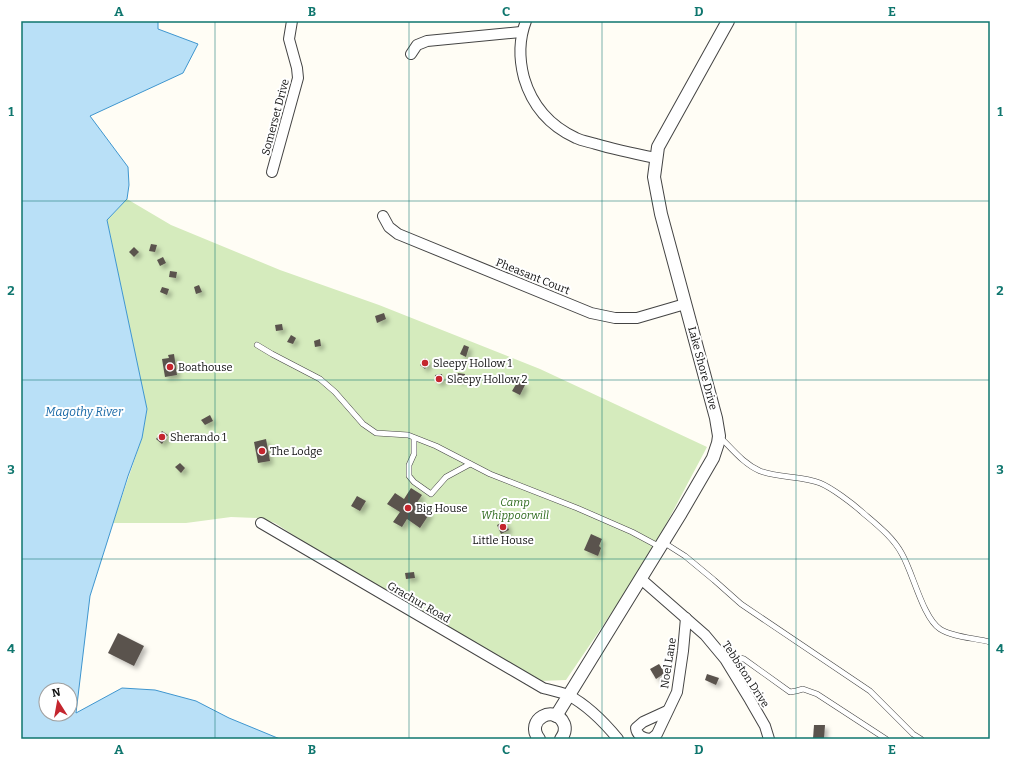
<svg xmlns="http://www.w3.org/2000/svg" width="1011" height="760" viewBox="0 0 1011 760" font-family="Bitter,serif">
	<defs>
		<filter id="shadow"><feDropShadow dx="3.5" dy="3.5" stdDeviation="2" flood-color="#0004"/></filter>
	</defs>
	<rect width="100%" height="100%" fill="#fffdf5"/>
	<polygon fill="#d5ebbd" points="127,199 171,225 280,270 379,305 540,369 707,447 646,562 566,680 540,681 324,555 275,523 259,518 231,517 186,523 113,523 142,438 147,410 107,220"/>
	<path fill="#b9e0f7" stroke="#3f96cf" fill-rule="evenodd" d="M 21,21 L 158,21 L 158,29 L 198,44 L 183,73 L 90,116 L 128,167 L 129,185 L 127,199 L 107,220 L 147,409 L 142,438 L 128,476 L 90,596 L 76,713 L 122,688 L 155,690 L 196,701 L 229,718 L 280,739 L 21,739 ZM 46,690 L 70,690 L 70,714 L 46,714 Z"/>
	<g fill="#5a524d" filter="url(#shadow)">
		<polygon points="151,244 157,245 155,252 149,251"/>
		<polygon points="134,247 139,252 134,257 129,252"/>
		<polygon points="163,257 166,263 160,266 157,260"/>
		<polygon points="170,271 177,272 176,278 169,277"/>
		<polygon points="199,285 202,292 196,294 194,287"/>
		<polygon points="162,287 169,289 167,295 160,292"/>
		<polygon points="384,313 386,319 377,323 375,316"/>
		<polygon points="282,324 283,330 276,331 275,325"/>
		<polygon points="291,335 296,338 293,344 287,342"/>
		<polygon points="320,339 321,346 315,347 314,341"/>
		<polygon points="464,345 469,347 466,357 460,354"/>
		<polygon points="174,354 177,375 165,377 162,359 169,358 168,355"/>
		<polygon points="425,358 430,362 425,369 420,365"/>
		<polygon points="458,373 465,374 464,381 456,379"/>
		<polygon points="442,374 443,382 436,383 435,375"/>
		<polygon points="518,381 525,385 520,395 512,391"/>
		<polygon points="210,415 213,421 205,425 201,420"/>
		<polygon points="162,431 168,435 162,444 156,439"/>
		<polygon points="266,439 270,461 258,463 254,442"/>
		<polygon points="180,463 185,468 181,473 175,467"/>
		<polygon points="411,488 422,495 416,504 430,513 420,528 407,519 402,527 393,522 400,512 387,504 395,493 404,499"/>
		<polygon points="357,496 366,501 360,511 351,506"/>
		<polygon points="505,521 509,530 501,534 497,525"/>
		<polygon points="591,534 602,539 599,546 601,548 598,556 584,550"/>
		<polygon points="414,572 415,578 406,579 405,573"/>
		<polygon points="118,633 144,646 134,666 108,653"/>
		<polygon points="659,664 665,673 656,679 650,669"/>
		<polygon points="707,674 719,678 716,685 705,680"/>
		<polygon points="814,725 825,725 824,739 813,739"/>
	</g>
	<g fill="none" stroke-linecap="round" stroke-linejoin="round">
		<g stroke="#444" stroke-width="6">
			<g id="service">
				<polyline points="257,345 272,354 320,379 335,392 363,424 376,433 408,435 436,446 490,474 577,508 632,532 660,547"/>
				<polyline points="414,438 414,454 409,465 409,476 414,482 431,494 446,477 470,464"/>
				<path d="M 721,438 C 733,450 744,464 760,471 C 778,478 803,476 820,483 C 832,488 852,503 862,512 C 876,524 893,537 902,554 C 913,573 923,618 940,629 C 952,637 975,638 990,642"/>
				<polyline points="663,542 685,556 714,580 741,604 870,691 913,734 921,739"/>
				<polyline points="725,659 733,656 744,659 790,692 796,691 803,689 817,694 886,739"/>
			</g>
		</g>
		<g stroke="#444" stroke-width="12">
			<g id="minor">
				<path d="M 526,21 C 519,39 519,59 524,78 C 532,105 550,126 576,138 C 582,141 590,142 596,144 C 616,150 636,154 656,158"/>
				<polyline points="411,54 417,45 427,41 521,32"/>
				<polyline points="272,172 298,78 297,68 289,39 292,21"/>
				<polyline points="383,216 389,227 398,234 591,313 615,318 637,318 685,304"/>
				<path d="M 261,523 L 543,688 C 551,690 560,692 568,695 C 587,705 604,722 618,739"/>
				<polyline points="641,579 705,635 725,659 750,700 765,726 769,739"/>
				<path d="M 650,739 C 643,738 637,736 636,728 L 643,722 L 667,711"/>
				<polyline points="651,739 657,734 677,692 683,651 686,618"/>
			</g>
		</g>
		<g stroke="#444" stroke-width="14">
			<g id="tertiary">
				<polyline points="556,716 681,513 713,458 718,443 719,436 716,418 661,214 654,177 658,147 728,21"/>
				<path d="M 539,739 C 524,720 555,703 564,724 C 566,729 564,735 561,739"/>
			</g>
		</g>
		<use href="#service" stroke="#fff" stroke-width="5"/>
		<use href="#minor" stroke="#fff" stroke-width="10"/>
		<use href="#tertiary" stroke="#fff" stroke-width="12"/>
	</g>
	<path fill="none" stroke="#0f766e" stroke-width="1" stroke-opacity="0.55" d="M 215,21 L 215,739M 409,21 L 409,739M 602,21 L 602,739M 796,21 L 796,739M 21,201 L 990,201M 21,380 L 990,380M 21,559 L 990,559"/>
	<g fill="#c4262e" stroke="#fff" stroke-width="1.5">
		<circle cx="425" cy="363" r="4"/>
		<circle cx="170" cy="367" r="4"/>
		<circle cx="439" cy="379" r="4"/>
		<circle cx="162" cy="437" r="4"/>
		<circle cx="262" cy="451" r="4"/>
		<circle cx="408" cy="508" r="4"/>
		<circle cx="503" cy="527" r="4"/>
	</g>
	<g text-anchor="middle" stroke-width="4" stroke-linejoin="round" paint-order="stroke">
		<g font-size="11" fill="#111" stroke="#fff">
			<text transform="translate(275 117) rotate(-75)" y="4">Somerset Drive</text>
			<text transform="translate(533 276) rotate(22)" y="4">Pheasant Court</text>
			<text transform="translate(703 368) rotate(75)" y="4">Lake Shore Drive</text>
			<text transform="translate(419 602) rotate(30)" y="4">Grachur Road</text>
			<text transform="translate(668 663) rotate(-81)" y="4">Noel Lane</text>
			<text transform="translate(746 674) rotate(57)" y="4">Tebbston Drive</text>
		</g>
		<g font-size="11" fill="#111" stroke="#fff" text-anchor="start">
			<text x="433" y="367">Sleepy Hollow 1</text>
			<text x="178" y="371">Boathouse</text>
			<text x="447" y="383">Sleepy Hollow 2</text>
			<text x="170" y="441">Sherando 1</text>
			<text x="270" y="455">The Lodge</text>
			<text x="416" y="512">Big House</text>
			<text x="503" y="544" text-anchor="middle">Little House</text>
		</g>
		<g font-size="11" font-style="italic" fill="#2f6b1f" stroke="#fff">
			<text x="515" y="506">Camp<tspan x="515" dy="13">Whippoorwill</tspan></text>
		</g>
		<g font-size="12" font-style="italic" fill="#1768a6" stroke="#fff">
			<text x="84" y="416">Magothy River</text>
		</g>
	</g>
	<rect width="1011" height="760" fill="none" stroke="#ffffff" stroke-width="44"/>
	<g transform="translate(58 702) rotate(349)"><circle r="19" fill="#ffffff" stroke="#a0a0a0"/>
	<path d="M0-3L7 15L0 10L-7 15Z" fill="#c4262e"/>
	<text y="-6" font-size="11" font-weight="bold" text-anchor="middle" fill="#111111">N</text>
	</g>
	<rect x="22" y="22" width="967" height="716" fill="none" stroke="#0f766e" stroke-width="1.5"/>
	<g font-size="13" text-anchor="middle" font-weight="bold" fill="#0f766e">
		<text x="119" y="16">A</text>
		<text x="312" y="16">B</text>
		<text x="506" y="16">C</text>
		<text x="699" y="16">D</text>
		<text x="892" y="16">E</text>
		<text x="11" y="116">1</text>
		<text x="1000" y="116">1</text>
		<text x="11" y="295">2</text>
		<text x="1000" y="295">2</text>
		<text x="11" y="474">3</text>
		<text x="1000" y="474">3</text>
		<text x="11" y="653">4</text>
		<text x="1000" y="653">4</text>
		<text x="119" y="754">A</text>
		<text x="312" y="754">B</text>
		<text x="506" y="754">C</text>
		<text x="699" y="754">D</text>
		<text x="892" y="754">E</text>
	</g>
</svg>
